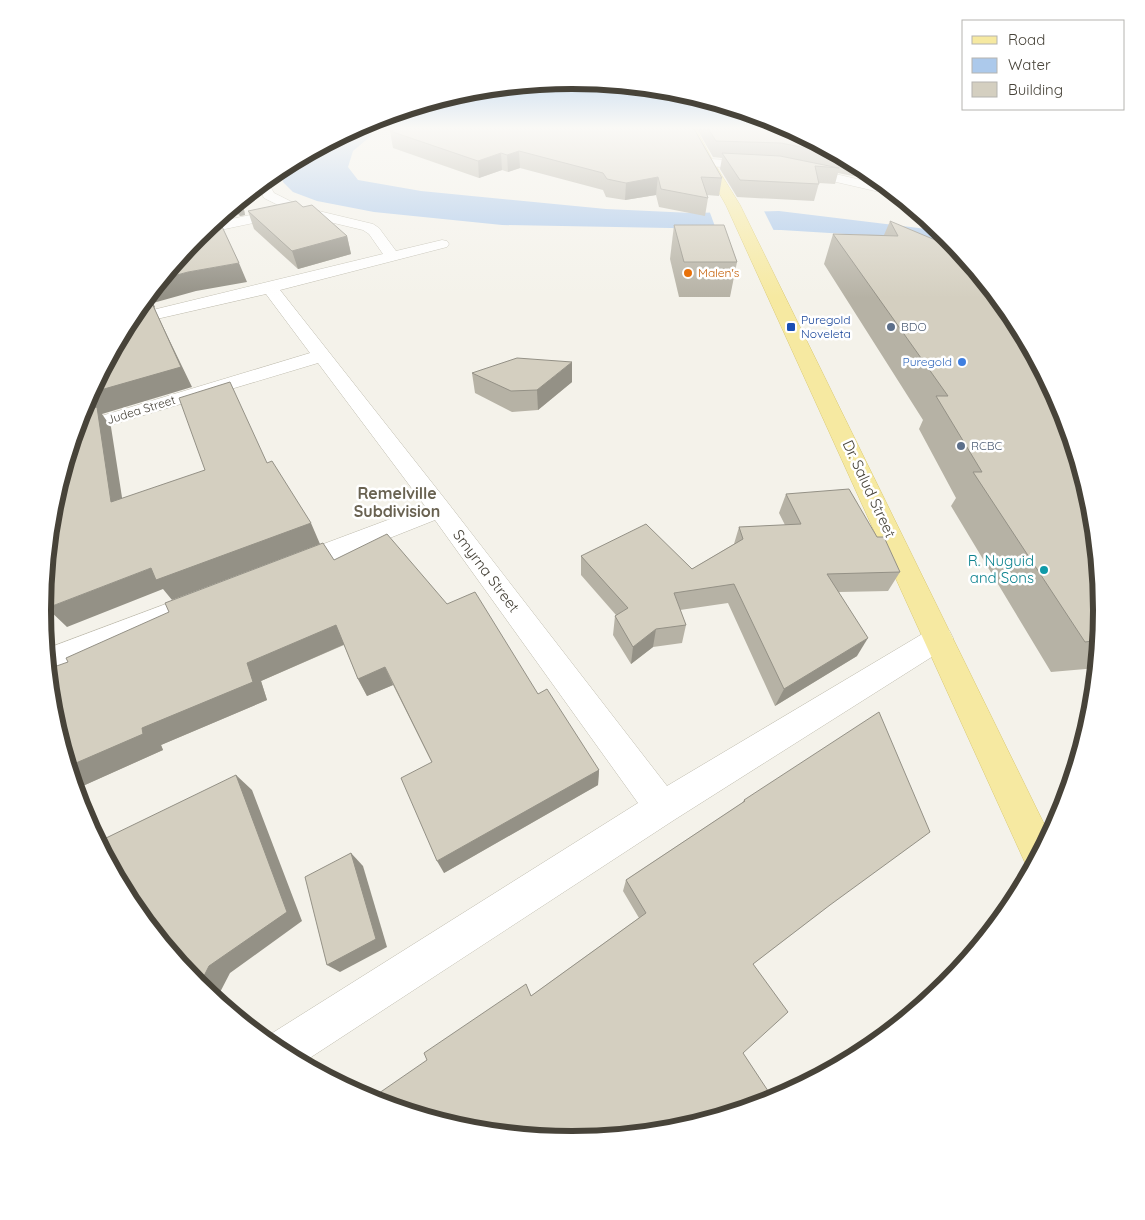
<svg xmlns="http://www.w3.org/2000/svg" width="1145" height="1220" viewBox="0 0 1145 1220" font-family="Quicksand,sans-serif">
	<rect width="100%" height="100%" fill="#f4f2ea"/>
	<polygon fill="#acc9eb" points="357,127 362,127 372,135 353,151 348,167 358,180 421,191 606,209 692,213 779,211 935,230 947,235 971,265 862,235 781,230 502,225 374,212 317,201 293,192 283,182 284,166"/>
	<polygon fill="#f4f2ea" points="763,209 775,233 717,232 709,210"/>
	<g fill="none" stroke-linecap="round" stroke-linejoin="round">
		<g stroke="#bebbad" stroke-width="1">
			<g id="minor">
				<polygon points="708,159 759,161 765,165 759,169 704,166 702,163"/>
				<polygon points="801,166 887,186 890,189 884,193 797,173 795,170 797,167"/>
				<polygon points="266,179 274,193 302,207 373,224 379,228 396,251 442,240 447,241 449,244 447,247 280,290 448,503 667,786 929,630 939,626 949,630 953,638 949,646 674,820 302,1063 278,1051 265,1040 266,1037 638,803 435,520 304,572 295,575 286,572 282,565 286,558 425,506 318,363 74,436 78,423 310,353 266,294 126,326 132,315 383,254 369,234 363,230 292,213 286,216 206,233 201,232 212,223 284,208 264,198 258,186"/>
				<polygon points="166,604 176,607 180,615 176,623 49,673 46,649"/>
			</g>
		</g>
		<g stroke="#dac972" stroke-width="1">
			<polygon id="major" points="685,127 695,127 714,163 740,205 1050,836 1032,869 1027,867 726,205 702,163"/>
		</g>
		<use href="#minor" fill="#fff" fill-rule="evenodd"/>
		<use href="#major" fill="#f6e9a1" fill-rule="evenodd"/>
	</g>
	<g fill="#b6b2a5">
		<polygon points="395,127 693,127 722,178 719,196 707,195 708,198 705,216 659,207 656,195 625,200 606,197 603,190 520,168 508,172 502,170 479,178 393,148 390,131 400,129"/>
		<polygon points="696,127 788,127 867,169 882,182 838,173 835,184 819,183 814,201 737,197 720,169 722,158 713,157"/>
		<polygon points="242,199 245,215 240,216 231,208"/>
		<polygon points="303,207 347,236 351,254 298,269 254,229 248,211"/>
		<polygon points="890,221 1013,316 1062,407 1092,507 1102,610 1097,668 1051,672 951,506 956,498 919,429 923,420 824,264 833,234 884,235"/>
		<polygon points="674,225 737,262 730,297 679,297 670,259"/>
		<polygon points="472,373 572,382 538,410 512,412 475,393"/>
		<polygon points="786,494 877,537 900,572 888,591 839,592 857,656 775,706 728,603 680,610 686,625 682,643 653,647 631,664 613,635 615,616 616,615 581,575 581,556 692,569 734,544 739,527 785,525 779,513"/>
		<polygon points="334,560 447,604 538,694 599,770 598,785 444,873 432,763 393,685 367,696 358,679 344,645 261,681 267,700 161,745 163,750 76,789 53,713"/>
		<polygon points="744,800 827,907 753,964 743,1053 531,996 639,918 623,891 626,880 742,803"/>
	</g>
	<g fill="#949186">
		<polygon points="519,151 520,168 508,172 507,155"/>
		<polygon points="501,153 502,170 479,178 478,161"/>
		<polygon points="658,177 656,195 625,200 626,183"/>
		<polygon points="242,199 245,215 240,216 235,204"/>
		<polygon points="347,236 351,254 298,269 292,251"/>
		<polygon points="239,263 247,282 196,291 153,303 155,307 154,308 192,387 102,414 111,427 126,523 111,502 79,421 83,407 134,313 162,279 188,272"/>
		<polygon points="572,362 572,382 538,410 537,390"/>
		<polygon points="311,523 320,544 172,600 163,589 67,627 47,608 151,568"/>
		<polygon points="336,625 345,644 261,681 267,700 161,745 163,750 76,789 69,766 142,728 247,663"/>
		<polygon points="656,629 653,647 631,664 633,647"/>
		<polygon points="868,638 857,656 775,706 784,689"/>
		<polygon points="385,667 393,685 367,696 358,679"/>
		<polygon points="599,770 598,785 444,873 437,861"/>
		<polygon points="236,775 252,790 302,921 230,973 216,1000 199,986"/>
		<polygon points="351,853 363,866 387,947 340,972 327,965"/>
	</g>
	<g fill="#d4cfc0" stroke="#949186">
		<polygon points="406,127 693,127 722,178 701,177 708,198 661,189 658,177 626,183 607,179 603,173 519,151 507,155 501,153 478,161 390,131"/>
		<polygon points="707,127 788,127 840,155 781,143 716,141"/>
		<polygon points="722,153 780,156 839,168 815,166 819,184 740,180"/>
		<polygon points="296,201 303,207 312,205 347,236 292,251 248,211"/>
		<polygon points="218,218 239,263 188,272 162,279 198,235"/>
		<polygon points="890,221 959,250 1013,316 1055,393 1041,387 1066,419 1092,507 1102,610 1100,640 1085,642 973,472 982,472 936,396 948,396 833,234 898,236"/>
		<polygon points="674,225 724,225 737,262 684,262"/>
		<polygon points="151,301 181,367 90,393 132,315 143,302"/>
		<polygon points="517,358 572,362 537,390 511,391 472,373"/>
		<polygon points="230,382 267,463 272,461 311,523 156,580 151,568 47,608 44,599 53,506 82,411 97,407 111,502 205,470 179,398"/>
		<polygon points="849,489 877,537 884,537 900,572 827,574 868,638 784,689 734,584 674,593 686,625 656,629 633,647 615,616 628,608 581,556 646,524 692,569 743,539 739,527 801,524 786,494"/>
		<polygon points="387,534 447,604 475,592 538,694 547,689 599,770 437,861 401,778 432,762 385,667 358,679 336,625 247,663 253,682 142,728 143,734 69,766 53,713 48,669 68,662 66,658 169,612 165,603 323,543 334,560"/>
		<polygon points="879,712 930,832 830,905 753,964 788,1012 743,1053 774,1100 676,1130 572,1140 469,1130 369,1100 427,1060 424,1053 526,984 531,996 646,913 626,880 745,801 744,800"/>
		<polygon points="236,775 287,912 209,966 199,986 132,904 105,855 104,839"/>
		<polygon points="351,853 376,939 327,965 305,877"/>
	</g>
	<linearGradient id="sky" x2="0" y2="1"><stop stop-color="#90bce9"/><stop offset="0.43" stop-color="#faf9f6"/><stop offset="1" stop-color="#faf9f6" stop-opacity="0"/></linearGradient>
	<rect width="1145" height="298" fill="url(#sky)"/>
	<circle fill="#e8710a" stroke="#fff" stroke-width="2" cx="688" cy="273" r="5"/>
	<rect fill="#1a4fb4" stroke="#fff" stroke-width="2" x="786" y="322" width="10" height="10" rx="2.5"/>
	<g fill="#5c6f8a" stroke="#fff" stroke-width="2">
		<circle cx="891" cy="327" r="5"/>
		<circle cx="961" cy="446" r="5"/>
	</g>
	<circle fill="#3f7fe0" stroke="#fff" stroke-width="2" cx="962" cy="362" r="5"/>
	<circle fill="#0f9aa8" stroke="#fff" stroke-width="2" cx="1044" cy="570" r="5"/>
	<g text-anchor="middle" stroke-width="5" stroke-linejoin="round" paint-order="stroke">
		<g font-size="12" fill="#c56008" stroke="#fff" text-anchor="start">
			<text x="698" y="277">Malen's</text>
		</g>
		<g font-size="12" fill="#164399" stroke="#fff" text-anchor="start">
			<text x="801" y="324">Puregold<tspan x="801" dy="14">Noveleta</tspan></text>
		</g>
		<g font-size="12" fill="#4e5e75" stroke="#fff" text-anchor="start">
			<text x="901" y="331">BDO</text>
			<text x="971" y="450">RCBC</text>
		</g>
		<g font-size="12" fill="#366cbe" stroke="#fff" text-anchor="end">
			<text x="952" y="366">Puregold</text>
		</g>
		<g font-size="12" fill="#474339" stroke="#fff">
			<text transform="translate(141 410) rotate(-17)" y="4">Judea Street</text>
		</g>
		<g font-size="15" fill="#474339" stroke="#fff">
			<text transform="translate(869 489) rotate(65)" y="5">Dr. Salud Street</text>
			<text transform="translate(486 571) rotate(53)" y="5">Smyrna Street</text>
		</g>
		<g font-size="15" fill="#0d838f" stroke="#fff" text-anchor="end">
			<text x="1034" y="566">R. Nuguid<tspan x="1034" dy="17">and Sons</tspan></text>
		</g>
		<g font-size="16" font-weight="bold" fill="#696251" stroke="#fff">
			<text x="397" y="499">Remelville<tspan x="397" dy="18">Subdivision</tspan></text>
		</g>
	</g>
	<path d="M0 0H1145V1220H0ZM51 610a521 521 0 1 1 1042 0a521 521 0 1 1-1042 0Z" fill="#fff" fill-rule="evenodd"/>
	<path fill="none" stroke="#474339" stroke-width="6" d="M51 610a521 521 0 1 1 1042 0a521 521 0 1 1-1042 0Z"/>
	<rect x="962" y="20" width="162" height="90" fill="#ffffff" stroke="#b5b4b0"/>
	<rect x="972" y="36" width="25" height="8" fill="#f6e9a1" stroke="#b5b4b0"/>
	<text x="1008" y="45" font-size="15" fill="#474339">Road</text>
	<rect x="972" y="58" width="25" height="15" fill="#acc9eb" stroke="#b5b4b0"/>
	<text x="1008" y="70" font-size="15" fill="#474339">Water</text>
	<rect x="972" y="82" width="25" height="15" fill="#d4cfc0" stroke="#b5b4b0"/>
	<text x="1008" y="95" font-size="15" fill="#474339">Building</text>
</svg>
